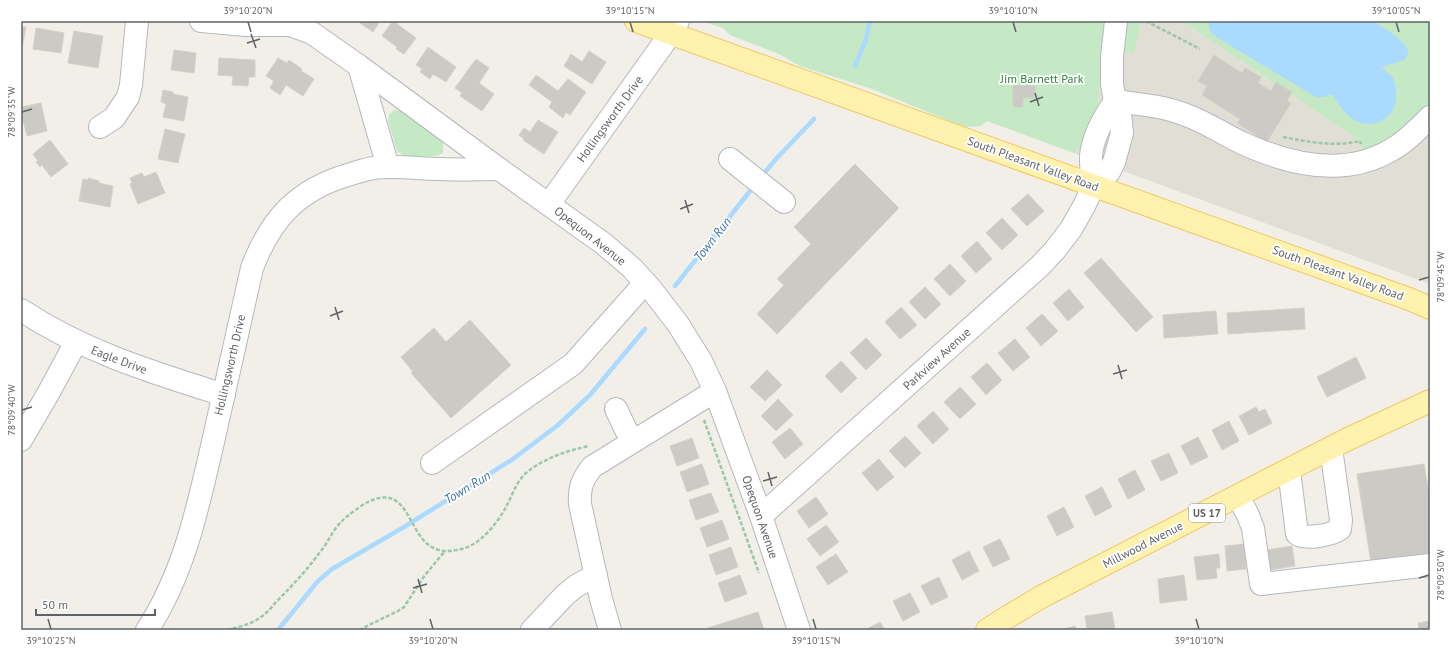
<svg xmlns="http://www.w3.org/2000/svg" width="1451" height="651" viewBox="0 0 1451 651" font-family="'PT Sans',sans-serif">
	<rect width="100%" height="100%" fill="#f1efe8"/>
	<polygon fill="#e1ded6" points="1141,21 1182,21 1360,141 1364,153 1400,133 1430,102 1430,284 1074,153 1083,144 1098,104 1104,49 1134,53"/>
	<g fill="#c5e8c5">
		<polygon points="702,21 1141,21 1134,53 1104,49 1098,104 1083,145 1074,153 987,121 981,126 964,127 872,89 800,66 781,55 730,35 723,28"/>
		<polygon points="1182,21 1430,21 1430,102 1400,133 1364,153 1360,141"/>
		<polygon points="394,110 402,111 443,141 443,153 436,156 409,156 403,155 397,151 388,121 389,115"/>
	</g>
	<path fill="#aadaff" d="M 1208,21 L 1373,21 C 1385,29 1405,39 1409,54 L 1404,60 L 1382,67 C 1385,71 1390,74 1393,78 C 1395,82 1396,88 1396,93 C 1398,117 1375,131 1354,120 C 1345,114 1337,103 1332,94 L 1324,97 L 1316,97 L 1218,38 L 1210,31 Z"/>
	<g fill="none" stroke-linecap="round" stroke-linejoin="round">
		<g stroke="#aadaff" stroke-width="4.5">
			<polyline points="855,66 866,40 870,21"/>
			<polyline points="766,171 776,159 814,119"/>
			<polyline points="675,286 750,191"/>
			<polyline points="278,630 318,581 332,569 404,527 513,459 558,425 590,395 645,329"/>
		</g>
	</g>
	<g fill="#cccac5" stroke="#d6d1c6">
		<polygon points="357,21 380,21 373,32"/>
		<polygon points="393,21 416,38 404,54 396,49 397,47 382,36"/>
		<polygon points="21,27 26,27 22,48 21,48"/>
		<polygon points="36,28 64,33 61,53 33,49"/>
		<polygon points="74,31 103,36 98,68 68,63"/>
		<polygon points="428,47 456,67 446,82 433,74 430,79 420,72 422,69 416,65"/>
		<polygon points="174,50 196,53 194,73 171,70"/>
		<polygon points="589,51 606,62 592,84 564,66 571,54 582,62"/>
		<polygon points="1214,55 1242,73 1245,68 1261,77 1258,83 1271,91 1276,82 1292,92 1287,101 1291,103 1267,142 1237,123 1240,119 1202,95 1207,86 1198,81"/>
		<polygon points="219,58 255,60 255,77 249,77 248,86 232,85 233,76 218,75"/>
		<polygon points="278,58 287,63 289,60 302,69 301,71 314,79 303,96 286,85 280,95 270,88 274,81 266,76"/>
		<polygon points="476,59 489,68 479,83 494,94 482,111 460,96 462,93 455,88"/>
		<polygon points="536,75 558,91 568,79 586,92 570,115 566,112 563,118 549,107 552,102 529,85"/>
		<polygon points="1013,85 1035,85 1035,98 1023,98 1023,107 1013,107"/>
		<polygon points="163,90 173,92 173,94 188,97 184,121 163,117 166,104 161,102"/>
		<polygon points="41,103 47,131 27,136 23,120 21,121 21,107"/>
		<polygon points="538,120 558,132 544,154 523,140 524,139 519,135 524,128 530,132"/>
		<polygon points="165,129 185,134 178,163 158,159"/>
		<polygon points="50,140 68,164 51,177 42,165 40,167 36,162 38,161 33,154"/>
		<polygon points="855,164 899,208 777,334 757,314 784,285 777,279 811,244 794,227"/>
		<polygon points="156,172 165,193 138,204 130,184 132,183 130,178 142,173 144,177"/>
		<polygon points="88,178 99,181 99,183 113,186 110,207 79,201 83,179 88,180"/>
		<polygon points="1028,194 1044,211 1027,226 1011,209"/>
		<polygon points="1002,218 1018,235 1002,250 986,233"/>
		<polygon points="977,241 992,259 976,273 961,256"/>
		<polygon points="1101,258 1153,317 1136,332 1084,273"/>
		<polygon points="950,264 966,281 950,296 934,279"/>
		<polygon points="925,287 941,304 925,319 909,302"/>
		<polygon points="1069,289 1084,307 1068,321 1053,303"/>
		<polygon points="901,307 917,325 900,339 885,322"/>
		<polygon points="1304,308 1305,329 1228,334 1227,313"/>
		<polygon points="1216,311 1218,334 1164,338 1163,315"/>
		<polygon points="1042,314 1058,331 1041,346 1026,328"/>
		<polygon points="470,320 511,365 451,418 411,373 413,372 401,357 434,328 446,342"/>
		<polygon points="866,338 882,355 866,370 850,353"/>
		<polygon points="1015,339 1030,357 1013,371 998,353"/>
		<polygon points="1356,357 1366,378 1327,397 1317,377"/>
		<polygon points="841,361 857,378 841,393 825,376"/>
		<polygon points="987,363 1002,380 986,395 971,377"/>
		<polygon points="767,370 782,385 765,401 750,387"/>
		<polygon points="960,387 976,404 960,419 944,402"/>
		<polygon points="778,399 793,415 776,431 761,416"/>
		<polygon points="1256,407 1259,412 1265,409 1272,423 1249,435 1239,416"/>
		<polygon points="933,411 949,429 933,444 917,426"/>
		<polygon points="1229,421 1239,441 1222,450 1212,430"/>
		<polygon points="790,428 803,444 785,459 772,442"/>
		<polygon points="905,436 921,453 905,468 889,451"/>
		<polygon points="1198,437 1208,457 1191,465 1181,446"/>
		<polygon points="692,438 699,458 677,466 670,446"/>
		<polygon points="1169,453 1178,473 1161,481 1151,461"/>
		<polygon points="879,459 894,477 877,491 862,473"/>
		<polygon points="702,464 709,484 687,492 680,472"/>
		<polygon points="1424,464 1430,500 1430,554 1371,563 1357,474"/>
		<polygon points="1135,470 1145,490 1128,499 1118,479"/>
		<polygon points="1102,487 1112,507 1095,516 1085,496"/>
		<polygon points="711,493 719,512 696,520 689,500"/>
		<polygon points="816,497 828,514 809,528 797,511"/>
		<polygon points="1064,507 1074,527 1057,536 1047,516"/>
		<polygon points="722,520 729,539 707,547 700,528"/>
		<polygon points="826,525 839,542 820,556 807,539"/>
		<polygon points="1000,539 1010,559 993,567 983,547"/>
		<polygon points="1244,544 1246,569 1227,571 1225,546"/>
		<polygon points="1292,546 1295,566 1269,570 1266,550"/>
		<polygon points="731,547 738,567 716,575 709,555"/>
		<polygon points="969,551 979,571 962,580 952,560"/>
		<polygon points="836,554 848,572 828,585 816,567"/>
		<polygon points="1219,554 1220,568 1216,568 1217,578 1197,580 1194,557"/>
		<polygon points="740,575 747,594 725,602 718,583"/>
		<polygon points="1184,575 1187,600 1160,603 1158,579"/>
		<polygon points="939,577 948,597 931,605 921,586"/>
		<polygon points="910,593 920,612 903,621 893,601"/>
		<polygon points="758,612 764,630 709,630 708,628"/>
		<polygon points="1112,612 1115,630 1087,630 1085,616"/>
		<polygon points="1430,621 1430,630 1419,630 1418,623"/>
		<polygon points="880,622 885,630 865,630"/>
		<polygon points="1075,626 1076,630 1061,630"/>
	</g>
	<g fill="none" stroke-linecap="round" stroke-linejoin="round">
		<g stroke="#b5b8bc" stroke-width="24">
			<g id="minor">
				<polyline points="201,21 246,25 290,25 312,33 359,66 499,169 604,244 632,268 651,289 678,324 701,361 715,391 761,516 799,630"/>
				<polyline points="359,66 388,167"/>
				<path d="M 1115,101 C 1138,104 1164,106 1186,115 C 1205,122 1222,133 1240,142 C 1287,164 1344,178 1391,150 C 1406,142 1418,129 1430,117"/>
				<polyline points="100,127 114,118 128,97 131,85 137,21"/>
				<polyline points="730,159 784,202"/>
				<path d="M 1094,185 C 1093,177 1091,169 1091,161 C 1090,141 1104,117 1115,101"/>
				<polyline points="549,204 671,33 678,21"/>
				<path d="M 21,310 C 85,352 151,372 224,395"/>
				<polyline points="616,409 626,430 633,441"/>
				<polyline points="21,440 49,392 76,342"/>
				<polyline points="432,463 573,364 645,283"/>
				<path d="M 1289,470 L 1297,534 C 1304,540 1333,535 1340,529 L 1341,520 L 1331,448"/>
				<polyline points="1238,497 1247,513 1253,528 1261,584 1430,565"/>
				<polyline points="761,516 1040,266 1055,250 1071,229 1084,206 1094,185 1109,172 1114,162 1122,133 1120,114 1115,101 1112,84 1112,57 1116,21"/>
				<path d="M 147,630 C 184,574 198,507 213,442 C 226,384 239,326 252,268 C 271,218 298,189 351,174 C 358,172 366,169 374,168 C 396,165 419,169 441,169 C 460,170 480,169 499,169"/>
				<polyline points="532,630 565,595 576,586 596,575"/>
				<path d="M 610,630 L 601,599 L 580,504 C 579,488 582,480 592,467 L 715,391"/>
			</g>
		</g>
		<g stroke="#f2c960" stroke-width="24">
			<g id="major">
				<polyline points="636,21 1409,299 1430,308"/>
				<polyline points="987,630 1001,621 1041,597 1346,440 1430,401"/>
			</g>
		</g>
		<g stroke="#9cc7a9" stroke-width="2.5" stroke-dasharray="4 2" stroke-linecap="butt">
			<polyline points="1146,21 1200,49"/>
			<path d="M 1283,137 C 1309,142 1334,147 1360,141 L 1361,144"/>
			<polyline points="704,420 759,573"/>
			<path d="M 227,630 C 239,627 252,624 261,617 C 267,613 272,607 276,602 C 292,586 307,570 320,552 C 328,543 332,531 341,522 C 347,516 360,506 368,502 C 411,481 407,539 436,549 C 443,552 450,551 457,550 C 479,547 496,525 506,507 C 512,496 516,482 526,473 C 544,458 566,451 589,446"/>
			<polyline points="359,630 398,611 404,607 425,575 445,551"/>
		</g>
		<use href="#minor" stroke="#fff" stroke-width="22"/>
		<use href="#major" stroke="#fff2af" stroke-width="22"/>
	</g>
	<path fill="none" stroke="#5f6368" stroke-width="1.5" d="M 248,22 L 251,32M 630,22 L 633,32M 1013,22 L 1016,32M 1396,22 L 1399,32M 251,34 L 256,48M 247,43 L 260,39M 1035,93 L 1039,106M 1030,102 L 1043,97M 22,112 L 32,109M 685,200 L 689,213M 680,209 L 693,204M 1419,280 L 1429,277M 335,307 L 339,320M 330,316 L 343,311M 1118,365 L 1122,379M 1113,374 L 1127,370M 22,410 L 32,407M 768,472 L 772,486M 763,481 L 777,477M 1419,578 L 1429,575M 418,579 L 422,593M 413,588 L 427,584M 48,619 L 51,629M 430,619 L 433,629M 813,619 L 816,629M 1196,619 L 1199,629"/>
	<g text-anchor="middle" stroke-width="3.5" stroke-linejoin="round" paint-order="stroke">
		<rect fill="#fff" stroke="#8f9295" stroke-width="1" x="1189" y="504" width="36" height="18" rx="3"/>
		<g font-size="11" font-weight="bold" fill="#5f6368">
			<text x="1207" y="517">US 17</text>
		</g>
		<g font-size="12" fill="#348238" stroke="#fff">
			<text x="1042" y="83">Jim Barnett Park</text>
		</g>
		<g font-size="12" fill="#5f6368" stroke="#fff">
			<text transform="translate(610 119) rotate(-54)" y="4">Hollingsworth Drive</text>
			<text transform="translate(1033 164) rotate(20)" y="4">South Pleasant Valley Road</text>
			<text transform="translate(590 236) rotate(38)" y="4">Opequon Avenue</text>
			<text transform="translate(1338 273) rotate(20)" y="4">South Pleasant Valley Road</text>
			<text transform="translate(937 359) rotate(-42)" y="4">Parkview Avenue</text>
			<text transform="translate(119 360) rotate(21)" y="4">Eagle Drive</text>
			<text transform="translate(230 365) rotate(-77)" y="4">Hollingsworth Drive</text>
			<text transform="translate(760 517) rotate(71)" y="4">Opequon Avenue</text>
			<text transform="translate(1143 545) rotate(-27)" y="4">Millwood Avenue</text>
		</g>
		<g font-size="13" font-style="italic" fill="#4174aa" stroke="#fff">
			<text transform="translate(712 239) rotate(-52)" y="5">Town Run</text>
			<text transform="translate(467 487) rotate(-31)" y="5">Town Run</text>
		</g>
	</g>
	<rect width="1451" height="651" fill="none" stroke="#ffffff" stroke-width="44"/>
	<path d="M36 609v6h119v-6" fill="none" stroke="#5f6368" stroke-width="2"/>
	<text x="42" y="609" font-size="12" fill="#5f6368" stroke="#ffffff" stroke-width="3" paint-order="stroke">50 m</text>
	<rect x="22" y="22" width="1407" height="607" fill="none" stroke="#5f6368" stroke-width="1.5"/>
	<g font-size="10" text-anchor="middle" fill="#5f6368">
		<text x="248" y="14">39°10'20"N</text>
		<text x="630" y="14">39°10'15"N</text>
		<text x="1013" y="14">39°10'10"N</text>
		<text x="1396" y="14">39°10'05"N</text>
		<text transform="translate(11 112) rotate(-90)" y="4">78°09'35"W</text>
		<text transform="translate(1440 277) rotate(-90)" y="4">78°09'45"W</text>
		<text transform="translate(11 410) rotate(-90)" y="4">78°09'40"W</text>
		<text transform="translate(1440 575) rotate(-90)" y="4">78°09'50"W</text>
		<text x="51" y="644">39°10'25"N</text>
		<text x="433" y="644">39°10'20"N</text>
		<text x="816" y="644">39°10'15"N</text>
		<text x="1199" y="644">39°10'10"N</text>
	</g>
</svg>
